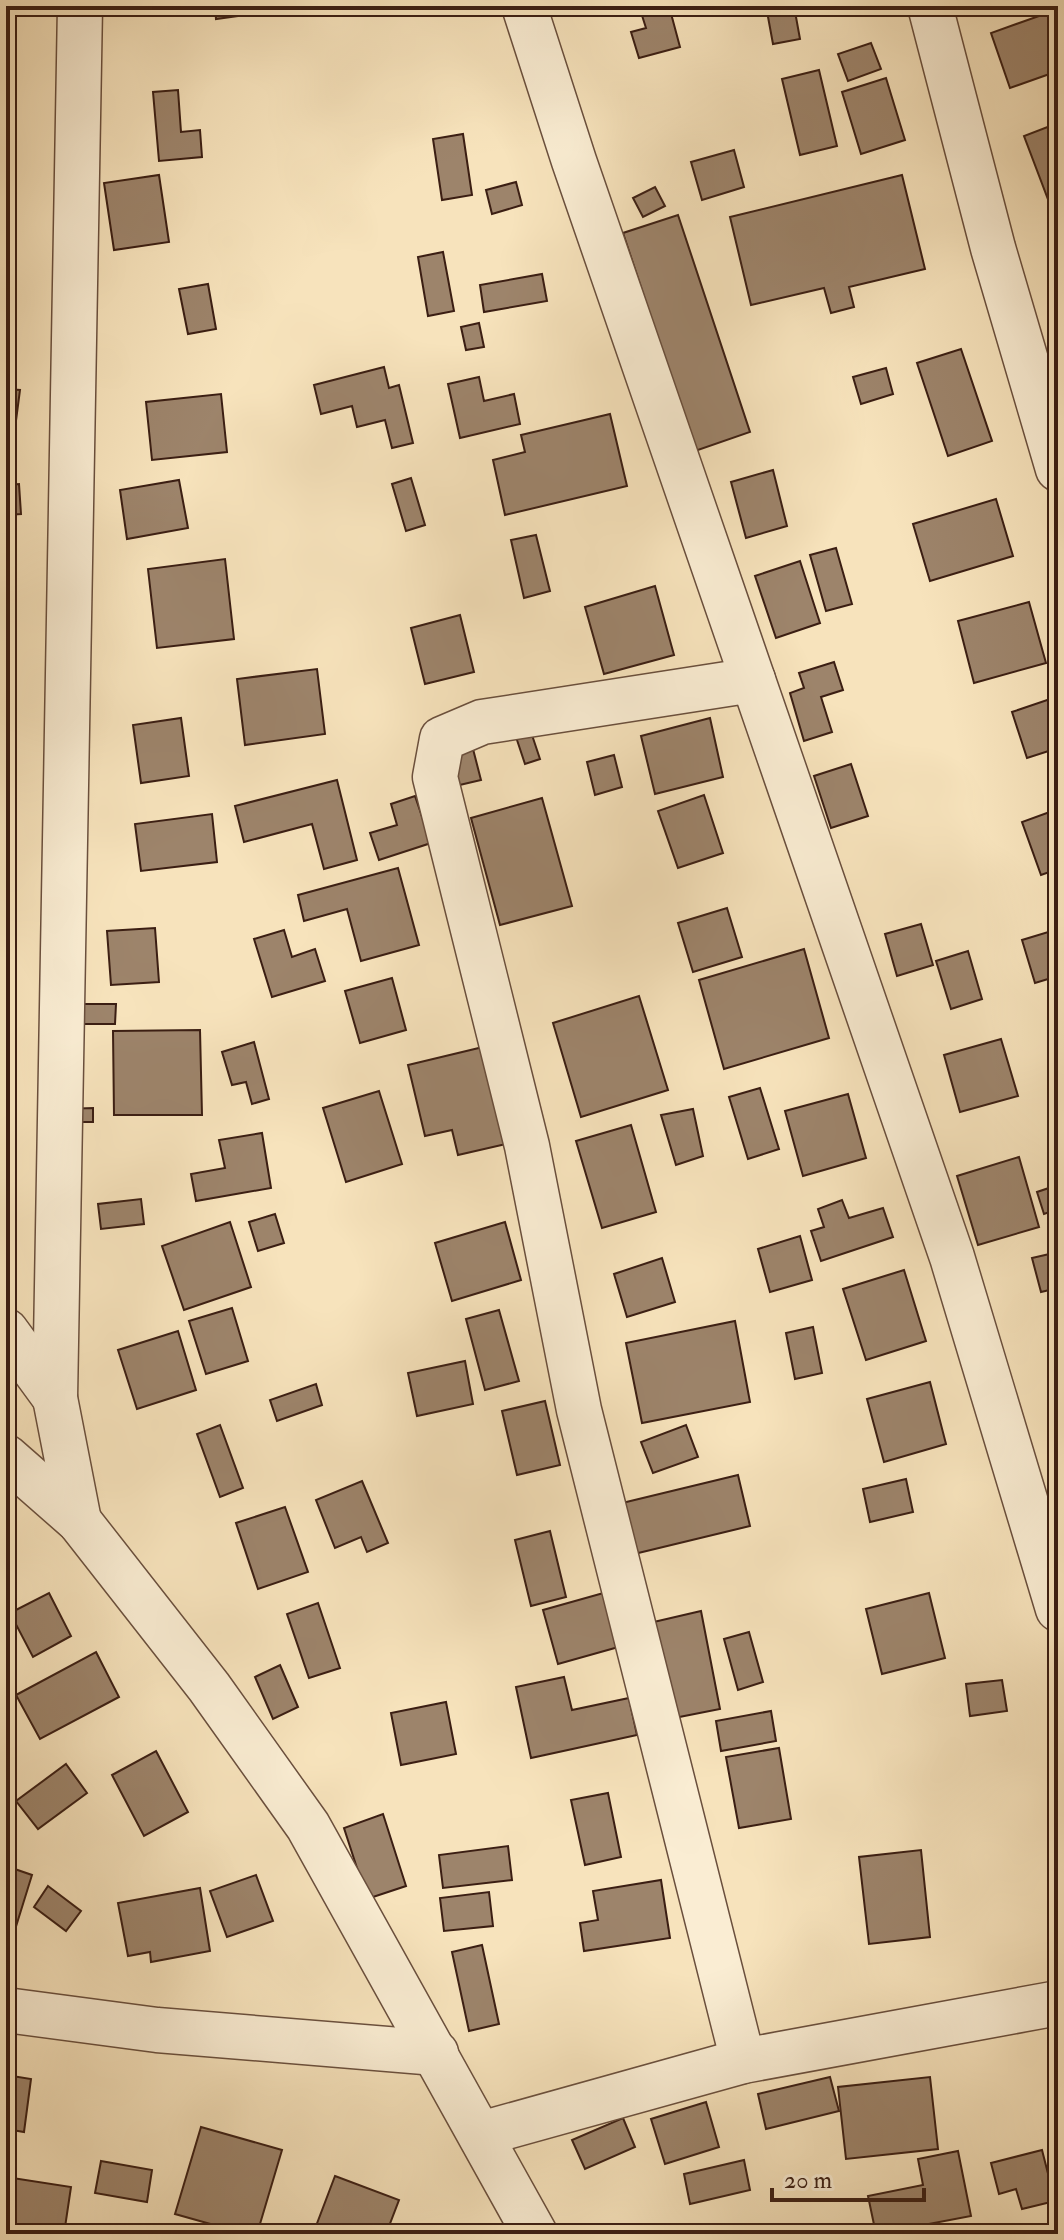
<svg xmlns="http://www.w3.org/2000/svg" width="1064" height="2240" viewBox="0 0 1064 2240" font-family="'IM FELL Double Pica',serif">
	<rect width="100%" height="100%" fill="#f7e3bc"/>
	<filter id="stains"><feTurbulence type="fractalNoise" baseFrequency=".0025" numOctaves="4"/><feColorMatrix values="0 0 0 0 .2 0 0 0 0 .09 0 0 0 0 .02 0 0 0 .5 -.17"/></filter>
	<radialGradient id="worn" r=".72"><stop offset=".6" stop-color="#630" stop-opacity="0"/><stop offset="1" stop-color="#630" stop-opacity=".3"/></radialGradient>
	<g fill="#9d846b" stroke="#3b1e13" stroke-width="2">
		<polygon points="215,6 252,6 253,14 216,19"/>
		<polygon points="639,6 669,6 680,47 639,58 631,32 646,28"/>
		<polygon points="766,6 794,6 800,39 773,44"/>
		<polygon points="1053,11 1058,26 1058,71 1010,88 991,33"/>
		<polygon points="871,43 881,69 848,81 838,54"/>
		<polygon points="819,70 837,146 800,155 782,79"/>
		<polygon points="886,78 905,140 861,154 842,92"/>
		<polygon points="178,90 181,132 200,130 202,157 159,161 153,92"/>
		<polygon points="1058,123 1058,199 1049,202 1024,136"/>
		<polygon points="463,134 472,195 442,200 433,139"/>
		<polygon points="734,150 744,187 702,200 691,162"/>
		<polygon points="159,175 169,242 114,250 104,183"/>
		<polygon points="902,175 925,269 849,287 854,307 831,313 824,288 751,305 730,217"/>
		<polygon points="516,182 522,205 492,214 486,190"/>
		<polygon points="655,187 665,206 643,217 633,198"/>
		<polygon points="678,215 750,432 695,451 623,233"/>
		<polygon points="443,252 454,311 428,316 418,257"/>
		<polygon points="542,274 547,301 484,312 480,285"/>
		<polygon points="208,284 216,329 188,334 179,289"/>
		<polygon points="479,323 484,347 466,350 461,327"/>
		<polygon points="961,349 992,441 948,456 917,363"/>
		<polygon points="384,367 389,388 399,385 413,443 392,448 385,420 357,427 352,406 321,414 314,385"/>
		<polygon points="886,368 893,394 861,404 853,377"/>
		<polygon points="479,377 484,401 514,394 520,424 460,438 448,384"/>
		<polygon points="6,389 20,390 14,436 6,435"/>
		<polygon points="221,394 227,452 152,460 146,402"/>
		<polygon points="610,414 627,486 505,515 493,460 525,452 521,435"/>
		<polygon points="773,470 787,526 746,538 731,482"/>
		<polygon points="411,478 425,525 406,531 392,484"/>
		<polygon points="179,480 188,528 127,539 120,490"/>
		<polygon points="19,484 21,514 6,515 6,485"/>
		<polygon points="996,499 1013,556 930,581 913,524"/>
		<polygon points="536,535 550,591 524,598 511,540"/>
		<polygon points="836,548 852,604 826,611 810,555"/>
		<polygon points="225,559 234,639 157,648 148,569"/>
		<polygon points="800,561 820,623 776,638 755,576"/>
		<polygon points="655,586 674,655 604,674 585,607"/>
		<polygon points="1029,602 1046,663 974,683 958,621"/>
		<polygon points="460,615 474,672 425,684 411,628"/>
		<polygon points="834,662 843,690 821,697 832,732 804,741 790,693 804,688 799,673"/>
		<polygon points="317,669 325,734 245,745 237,679"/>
		<polygon points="1053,698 1058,714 1058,748 1027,758 1012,712"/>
		<polygon points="181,718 189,776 141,783 133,725"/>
		<polygon points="710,718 723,777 655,794 641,736"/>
		<polygon points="531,732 540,759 525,764 516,737"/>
		<polygon points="473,749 481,780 451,787 444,757"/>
		<polygon points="614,755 622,787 595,795 587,762"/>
		<polygon points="851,764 868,816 831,828 814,776"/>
		<polygon points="337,780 357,860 324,869 312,824 244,842 235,806"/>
		<polygon points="704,795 723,853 678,868 658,811"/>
		<polygon points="415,796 431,843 379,860 370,833 397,825 391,804"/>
		<polygon points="542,798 572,906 500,925 471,818"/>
		<polygon points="1058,809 1058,869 1041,875 1022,822"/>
		<polygon points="212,814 217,862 141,871 135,824"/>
		<polygon points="398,868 419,945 361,961 347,909 304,921 298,895"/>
		<polygon points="727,908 742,957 693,972 678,923"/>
		<polygon points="921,924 933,965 897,976 885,934"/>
		<polygon points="155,928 159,982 111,985 107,931"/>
		<polygon points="1058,929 1058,976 1035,983 1022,940"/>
		<polygon points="284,930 292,957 315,949 325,981 272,997 254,939"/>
		<polygon points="804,949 829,1038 724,1069 699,980"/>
		<polygon points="968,951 982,999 951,1009 936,961"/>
		<polygon points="392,978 406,1030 360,1043 345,991"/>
		<polygon points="639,996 668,1090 581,1117 553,1023"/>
		<polygon points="1058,998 1058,1034 1049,1001"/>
		<polygon points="76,1004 116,1004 115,1024 76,1024"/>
		<polygon points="200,1030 202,1115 114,1115 113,1031"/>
		<polygon points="1001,1039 1018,1096 960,1112 944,1055"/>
		<polygon points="254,1042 269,1099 252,1104 246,1082 232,1085 222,1052"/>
		<polygon points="483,1047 506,1144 458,1155 452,1130 425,1136 408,1065"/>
		<polygon points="760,1088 779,1149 748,1159 729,1097"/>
		<polygon points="379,1091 402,1164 346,1182 323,1108"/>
		<polygon points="848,1094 866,1158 803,1176 785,1111"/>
		<polygon points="93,1108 93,1122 64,1122 64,1109"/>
		<polygon points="693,1109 703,1156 676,1165 661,1115"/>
		<polygon points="631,1125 656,1212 602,1228 576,1141"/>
		<polygon points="262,1133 271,1188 196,1201 191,1174 225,1168 219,1140"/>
		<polygon points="1019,1157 1039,1227 978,1245 957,1176"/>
		<polygon points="1058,1185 1058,1209 1044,1214 1037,1192"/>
		<polygon points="141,1199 144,1224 101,1229 98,1204"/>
		<polygon points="842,1200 849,1218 883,1208 893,1237 821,1261 811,1231 824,1227 818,1209"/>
		<polygon points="275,1214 284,1243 258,1251 249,1222"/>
		<polygon points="230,1222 251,1287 184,1310 162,1246"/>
		<polygon points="505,1222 521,1280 452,1301 435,1243"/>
		<polygon points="800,1236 812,1280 770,1292 758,1249"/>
		<polygon points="1058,1252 1058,1288 1041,1292 1032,1258"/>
		<polygon points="662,1258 675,1302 627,1317 614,1274"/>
		<polygon points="904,1270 926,1341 866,1360 843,1289"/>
		<polygon points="232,1308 248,1361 206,1374 189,1321"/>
		<polygon points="499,1310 519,1381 485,1390 466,1319"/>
		<polygon points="735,1321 750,1402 642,1423 626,1343"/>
		<polygon points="813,1327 822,1373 795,1379 786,1333"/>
		<polygon points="178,1331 196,1390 137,1409 118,1350"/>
		<polygon points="465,1361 473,1404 417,1416 408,1373"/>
		<polygon points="930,1382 946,1444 884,1462 867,1399"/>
		<polygon points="316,1384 322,1405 277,1421 270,1400"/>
		<polygon points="545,1401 560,1465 517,1475 502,1411"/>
		<polygon points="220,1425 243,1488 220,1497 197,1434"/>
		<polygon points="686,1425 698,1457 653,1473 641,1442"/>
		<polygon points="738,1475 750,1526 630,1555 618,1504"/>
		<polygon points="906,1479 913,1512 870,1522 863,1489"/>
		<polygon points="362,1481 388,1543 367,1552 361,1537 335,1548 316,1500"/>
		<polygon points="285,1507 308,1572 258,1589 236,1523"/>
		<polygon points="550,1531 566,1597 531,1606 515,1540"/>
		<polygon points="607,1592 622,1646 558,1664 543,1610"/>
		<polygon points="49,1593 71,1636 33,1657 10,1613"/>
		<polygon points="929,1593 945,1658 882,1674 866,1609"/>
		<polygon points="318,1603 340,1668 309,1678 287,1614"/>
		<polygon points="701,1611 720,1709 664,1720 645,1624"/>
		<polygon points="749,1632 763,1682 738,1690 724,1639"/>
		<polygon points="96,1652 119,1697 40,1739 16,1695"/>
		<polygon points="280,1665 298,1707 273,1719 255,1677"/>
		<polygon points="564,1677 572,1710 629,1698 637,1735 531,1758 516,1687"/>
		<polygon points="1002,1680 1007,1711 970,1716 966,1684"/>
		<polygon points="446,1702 456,1754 401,1765 391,1713"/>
		<polygon points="771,1711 776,1741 721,1751 716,1721"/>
		<polygon points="779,1748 791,1819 739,1828 726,1757"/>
		<polygon points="156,1751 188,1812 144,1836 112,1775"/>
		<polygon points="66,1764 87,1793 38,1829 16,1801"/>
		<polygon points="608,1793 621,1857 585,1865 571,1800"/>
		<polygon points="383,1814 406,1886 367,1899 344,1828"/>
		<polygon points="508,1846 512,1880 443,1888 439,1855"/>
		<polygon points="921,1850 930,1937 869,1944 859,1857"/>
		<polygon points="6,1866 32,1875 14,1933 6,1930"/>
		<polygon points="256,1875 273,1921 227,1937 210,1891"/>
		<polygon points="661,1880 670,1938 584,1951 580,1923 598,1920 593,1891"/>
		<polygon points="48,1886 81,1911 66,1931 34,1907"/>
		<polygon points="200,1888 210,1951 151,1962 150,1952 128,1956 118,1903"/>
		<polygon points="489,1892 493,1926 444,1931 440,1898"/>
		<polygon points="482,1945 499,2024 469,2031 452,1952"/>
		<polygon points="1058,2053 1058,2120 1056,2120 1049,2054"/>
		<polygon points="6,2075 31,2079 24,2132 6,2129"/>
		<polygon points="830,2077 839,2111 766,2129 758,2094"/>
		<polygon points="930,2077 938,2149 846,2159 838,2087"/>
		<polygon points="706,2102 719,2147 665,2164 651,2119"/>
		<polygon points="623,2118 635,2147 585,2169 572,2140"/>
		<polygon points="201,2127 282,2150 257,2234 246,2234 175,2214"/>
		<polygon points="1042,2150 1055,2201 1022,2209 1016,2189 999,2194 991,2163"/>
		<polygon points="958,2151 971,2216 876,2234 868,2196 923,2185 918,2159"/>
		<polygon points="744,2160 750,2190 690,2204 684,2174"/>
		<polygon points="101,2161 152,2170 147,2202 95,2193"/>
		<polygon points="335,2176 399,2200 386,2234 313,2234"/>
		<polygon points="6,2177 71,2187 64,2234 6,2232"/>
	</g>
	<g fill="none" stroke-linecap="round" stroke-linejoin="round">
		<g stroke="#6a4f3d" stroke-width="47">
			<g id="minor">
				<polyline points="524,6 574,161 952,1257 1058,1609"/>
				<polyline points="930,6 993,248 1058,469"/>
				<polyline points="6,1331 55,1398"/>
				<polyline points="6,1457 79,1521 209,1687 308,1826 535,2234"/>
				<polyline points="79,1521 55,1398 80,6"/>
				<polyline points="6,2010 157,2030 436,2053"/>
				<polyline points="743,2061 579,1410 527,1146 435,777 442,739 482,722 753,680"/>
				<polyline points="481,2134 743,2061 1058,2003"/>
			</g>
		</g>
		<use href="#minor" stroke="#faedd3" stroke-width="44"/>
	</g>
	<rect width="1064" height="2240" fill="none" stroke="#f7e3bc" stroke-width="32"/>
	<rect x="8" y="8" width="1048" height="2224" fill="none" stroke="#3b1e13" stroke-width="4"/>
	<rect x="16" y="16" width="1032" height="2208" fill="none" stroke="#3b1e13" stroke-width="2"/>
	<path d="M772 2188v12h152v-12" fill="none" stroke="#3b1e13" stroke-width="4"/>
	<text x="784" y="2188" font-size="24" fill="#3b1e13" stroke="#faedd3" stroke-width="6" paint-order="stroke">20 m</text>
	<rect width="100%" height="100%" filter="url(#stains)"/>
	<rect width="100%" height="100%" fill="url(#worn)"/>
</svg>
